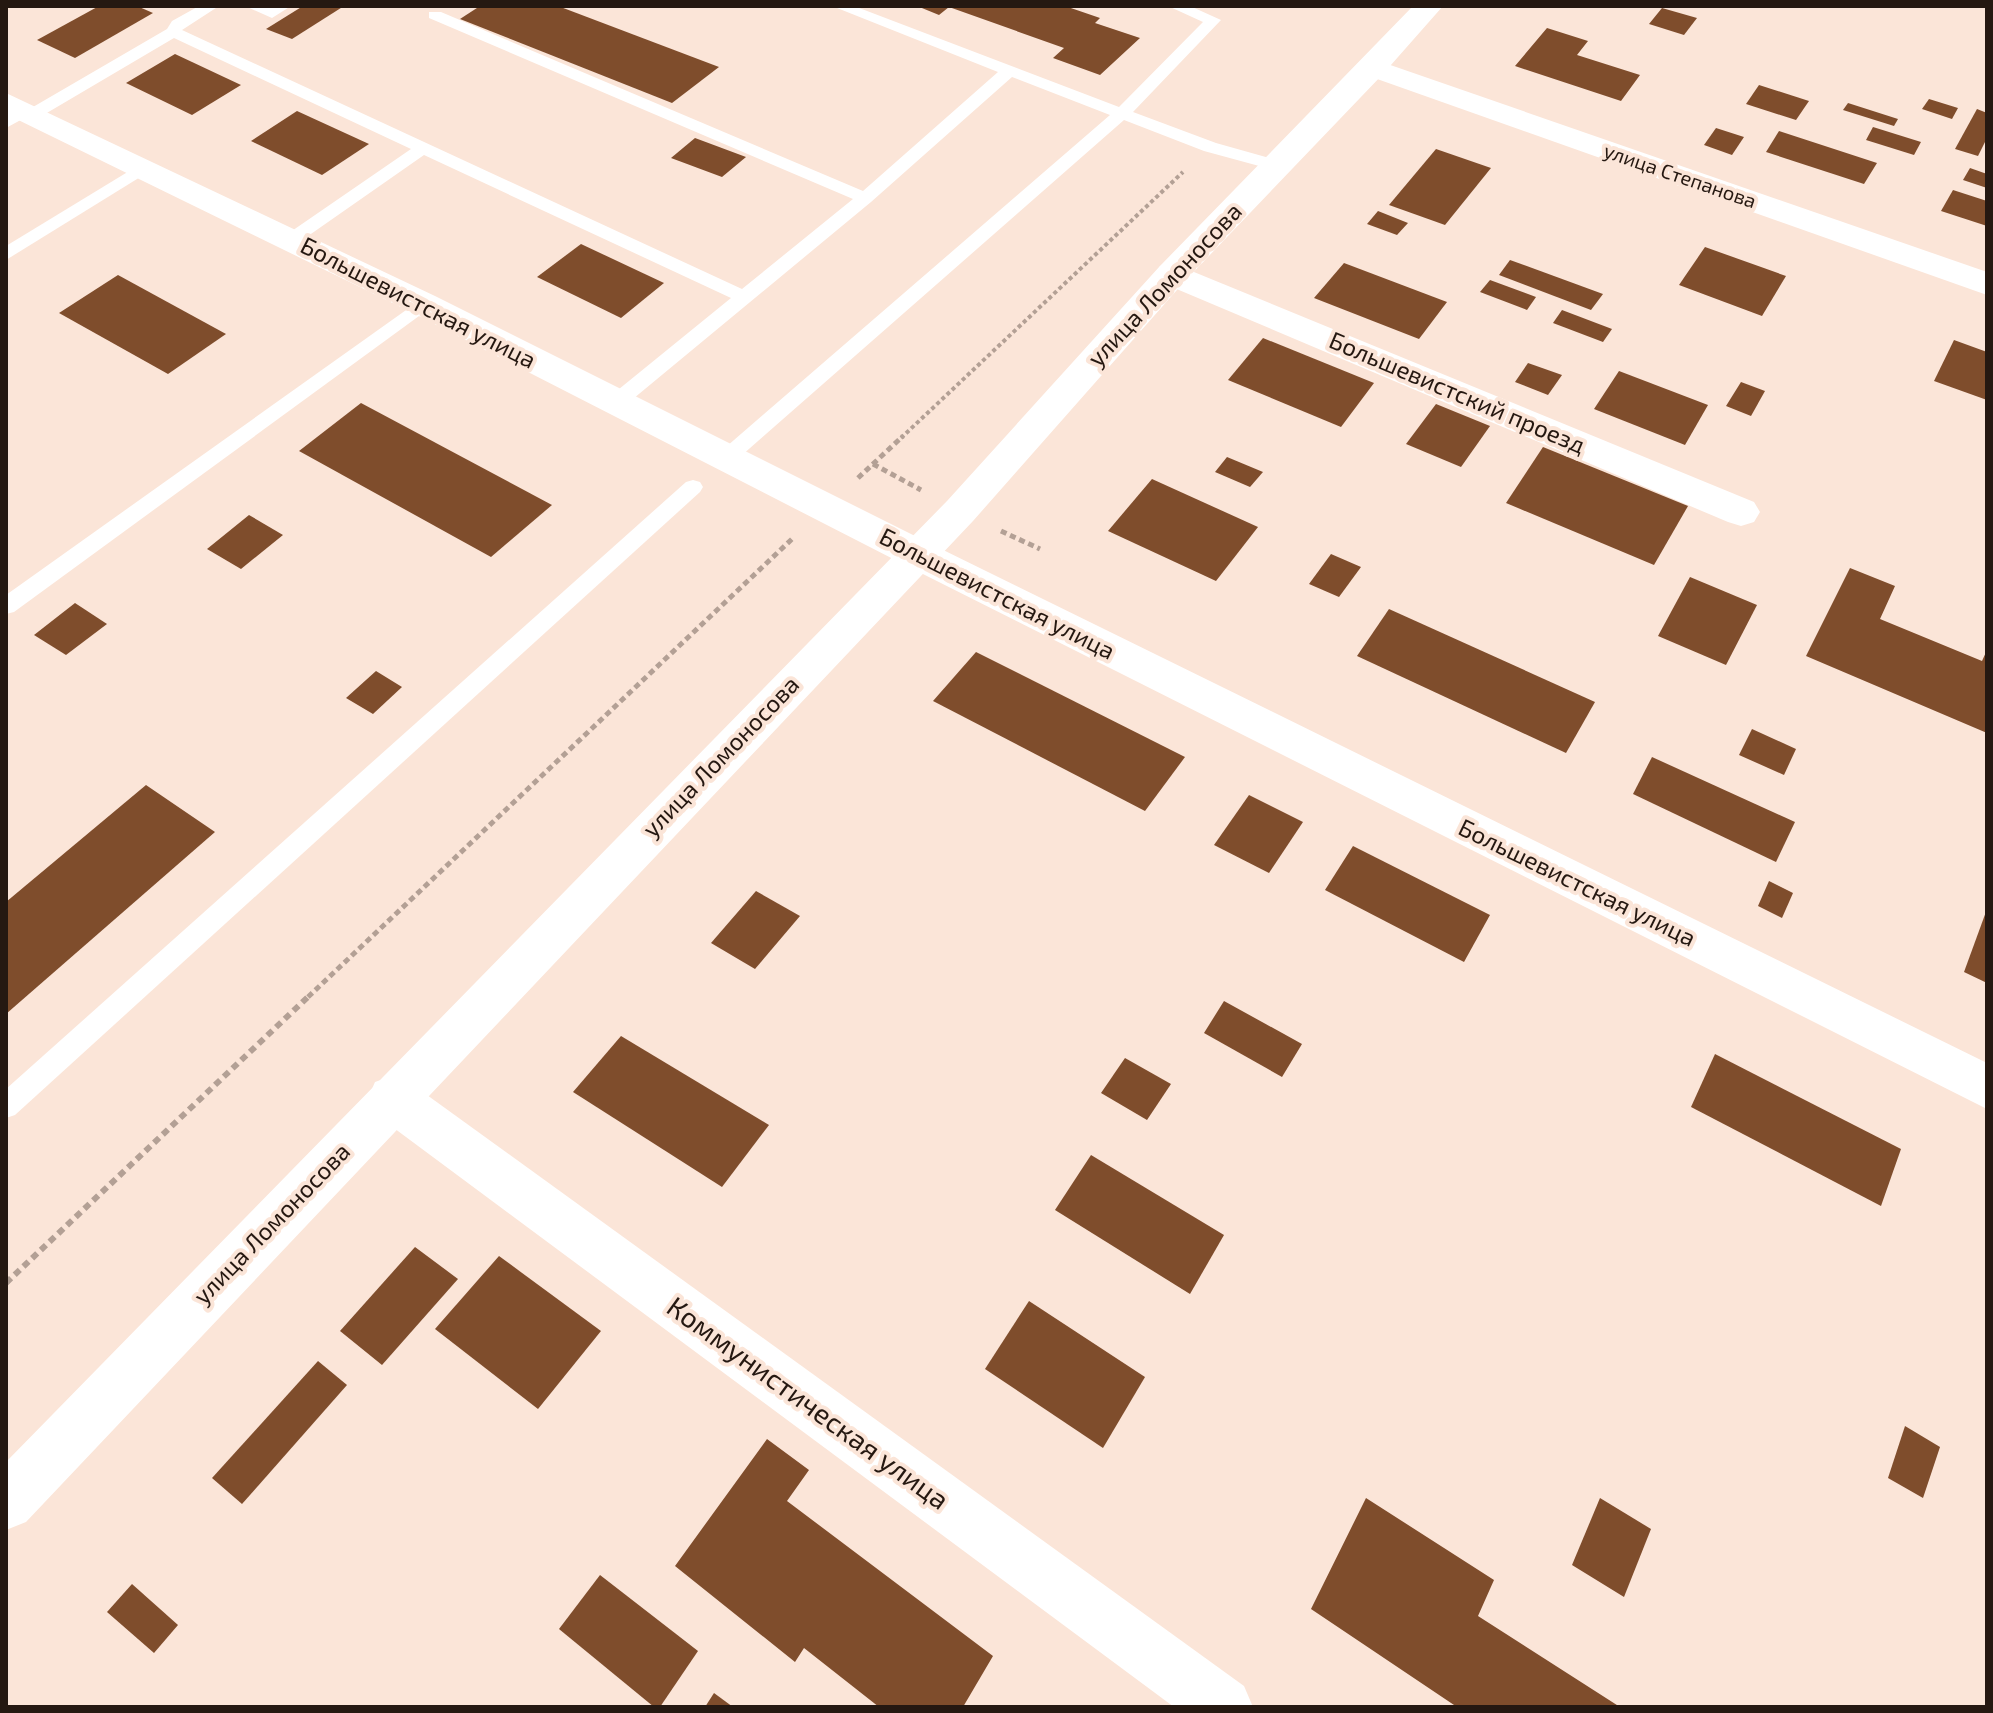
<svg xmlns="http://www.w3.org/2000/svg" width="1993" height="1713" viewBox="0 0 1993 1713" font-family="'Exo 2',sans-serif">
	<rect width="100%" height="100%" fill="#fbe5d8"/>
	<g fill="#7f4d2c">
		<polygon points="99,6 137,6 153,13 75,58 37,40"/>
		<polygon points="303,6 344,6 292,39 266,29"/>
		<polygon points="480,6 558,6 719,67 672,103 460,19"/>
		<polygon points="917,6 1065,6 1100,18 1095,23 1140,38 1100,75 1053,58 1064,48 949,7 939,15"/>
		<polygon points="1662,8 1697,18 1684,35 1649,24"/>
		<polygon points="1547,28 1588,41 1577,55 1640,75 1621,101 1515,66"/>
		<polygon points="175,54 241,85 192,115 126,83"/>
		<polygon points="1759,85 1809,101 1796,120 1746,104"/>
		<polygon points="1929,99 1958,108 1952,119 1922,109"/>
		<polygon points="1848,103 1898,119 1894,126 1843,110"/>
		<polygon points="1977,109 1987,113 1987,138 1978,156 1955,149"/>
		<polygon points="297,111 369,144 322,175 251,141"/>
		<polygon points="1873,127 1921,142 1914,155 1866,140"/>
		<polygon points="1716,128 1744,137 1732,155 1704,145"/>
		<polygon points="1779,131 1877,163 1864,184 1766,152"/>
		<polygon points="695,138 746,157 722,177 671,158"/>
		<polygon points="1436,149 1491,168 1445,225 1389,205"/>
		<polygon points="1970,168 1987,174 1987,188 1963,180"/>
		<polygon points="1953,190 1987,201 1987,226 1941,211"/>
		<polygon points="1378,211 1408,223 1397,235 1367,224"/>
		<polygon points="581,244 664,283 621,318 537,277"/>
		<polygon points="1705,247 1786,276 1762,316 1679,285"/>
		<polygon points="1510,260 1603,294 1591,310 1499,275"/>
		<polygon points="1344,263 1447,302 1419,339 1314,298"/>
		<polygon points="118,275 226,334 168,374 59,313"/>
		<polygon points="1490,280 1536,297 1527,310 1480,292"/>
		<polygon points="1562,310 1612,329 1603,342 1553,323"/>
		<polygon points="1263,338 1374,383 1341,427 1228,380"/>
		<polygon points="1954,340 1987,352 1987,400 1934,381"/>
		<polygon points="1528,363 1562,375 1548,395 1515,382"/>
		<polygon points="1619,371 1708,405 1685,445 1594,409"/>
		<polygon points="1741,382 1765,391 1751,416 1726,406"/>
		<polygon points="361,403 552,505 491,557 299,451"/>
		<polygon points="1436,404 1490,426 1461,467 1406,444"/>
		<polygon points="1543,447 1688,506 1654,565 1506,503"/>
		<polygon points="1227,457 1263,472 1250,487 1215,472"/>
		<polygon points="1152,479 1258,527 1216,581 1108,531"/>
		<polygon points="249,515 283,535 241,569 207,549"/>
		<polygon points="1331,554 1361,567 1339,597 1309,584"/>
		<polygon points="1850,568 1895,586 1880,619 1982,661 1987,650 1987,733 1806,656"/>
		<polygon points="1690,577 1757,605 1726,665 1658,636"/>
		<polygon points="75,603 107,624 66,655 34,635"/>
		<polygon points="1389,609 1595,702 1566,753 1357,656"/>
		<polygon points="976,652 1185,757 1145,811 933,701"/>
		<polygon points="376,671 402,687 373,714 346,698"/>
		<polygon points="1752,729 1796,749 1784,775 1739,755"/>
		<polygon points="1652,757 1795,822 1776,862 1633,794"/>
		<polygon points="146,785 215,832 6,1014 6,902"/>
		<polygon points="1249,795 1303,822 1269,873 1214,845"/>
		<polygon points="1353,846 1490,915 1464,962 1325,890"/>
		<polygon points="1769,881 1793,893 1782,918 1758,906"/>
		<polygon points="756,891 800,916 755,969 711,943"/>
		<polygon points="1987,909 1987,983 1964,972"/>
		<polygon points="1224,1001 1302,1044 1282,1077 1204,1033"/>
		<polygon points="621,1036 769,1125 722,1187 573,1092"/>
		<polygon points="1715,1054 1901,1149 1881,1206 1691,1107"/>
		<polygon points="1125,1058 1171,1084 1147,1120 1101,1093"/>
		<polygon points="1091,1155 1224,1235 1190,1294 1055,1210"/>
		<polygon points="415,1247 458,1279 382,1365 340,1331"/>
		<polygon points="499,1256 601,1331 538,1409 435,1329"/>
		<polygon points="1029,1301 1145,1377 1103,1448 985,1369"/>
		<polygon points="318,1361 347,1385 242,1504 212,1478"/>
		<polygon points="1905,1426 1940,1447 1923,1498 1888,1478"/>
		<polygon points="767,1439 809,1470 787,1501 993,1656 963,1707 879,1707 804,1648 795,1662 675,1566"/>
		<polygon points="1366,1498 1494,1580 1478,1616 1620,1707 1457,1707 1311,1609"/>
		<polygon points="1600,1498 1651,1529 1624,1597 1572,1565"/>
		<polygon points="600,1575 698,1651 660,1707 654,1707 559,1629"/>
		<polygon points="132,1584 178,1625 154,1653 107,1612"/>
		<polygon points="714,1693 733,1707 705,1707"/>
	</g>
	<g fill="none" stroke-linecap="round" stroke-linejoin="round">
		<polyline stroke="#b3a095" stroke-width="4" stroke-dasharray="4 3" stroke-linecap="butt" points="901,438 1183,172"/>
		<g stroke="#b3a095" stroke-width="5" stroke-dasharray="6 4" stroke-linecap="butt">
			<polyline points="873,464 921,490"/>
			<polyline points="858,478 903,436"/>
			<polyline points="1001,531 1040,549"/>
			<polyline points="308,997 792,539"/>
		</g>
		<polyline stroke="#b3a095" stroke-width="6" stroke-dasharray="7 5" stroke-linecap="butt" points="6,1283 310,995"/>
		<g fill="#fff" fill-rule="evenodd">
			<polygon points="199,6 219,6 182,30 742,289 853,199 429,18 429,12 441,12 863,191 998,72 832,6 854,6 1119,107 1203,22 1168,6 1190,6 1221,20 1133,112 1216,143 1284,162 1287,166 1278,171 1204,151 1124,120 733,463 726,465 716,458 719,453 1110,115 1012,77 871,202 622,408 615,410 605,403 608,398 731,298 424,155 298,243 286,243 283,239 286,235 411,149 174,38 40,117 28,116 6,128 6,116 21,106 33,107 167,29 172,21"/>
			<polygon points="245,6 291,6 272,18"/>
			<polygon points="144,162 150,163 153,167 150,171 6,260 6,246"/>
			<polygon points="423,298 432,304 430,308 14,612 6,614 6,595"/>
			<polygon points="693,480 700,482 703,487 700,492 15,1115 6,1118 6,1089 686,482"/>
		</g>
		<g fill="#fff" fill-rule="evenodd">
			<polygon points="1373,59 1987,272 1987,295 1363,74 1358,68 1363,62"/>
			<polygon points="6,93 435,296 931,544 1987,1063 1987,1109 903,564 411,312 6,114"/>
			<polygon points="1172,263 1754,502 1760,512 1754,522 1741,526 1728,522 1160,282 1155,274 1160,266"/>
			<polygon points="392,1076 409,1082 1244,1686 1253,1707 1174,1707 375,1114 368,1098 375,1082"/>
		</g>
		<polygon fill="#fff" fill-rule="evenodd" points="1413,6 1443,6 1383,74 1184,282 973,521 26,1522 6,1530 6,1462 947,501 1160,266"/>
	</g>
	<g text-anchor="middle" stroke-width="8" stroke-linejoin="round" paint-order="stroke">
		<g font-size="20" fill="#251811" stroke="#fbe5d8">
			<text transform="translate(1680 176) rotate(19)" y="7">улица Степанова</text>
		</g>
		<g font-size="24" fill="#251811" stroke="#fbe5d8">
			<text transform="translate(1165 285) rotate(-47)" y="8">улица Ломоносова</text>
			<text transform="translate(418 303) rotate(27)" y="8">Большевистская улица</text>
			<text transform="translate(1457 393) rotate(23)" y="8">Большевистский проезд</text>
			<text transform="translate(997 594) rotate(27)" y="8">Большевистская улица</text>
			<text transform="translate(721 757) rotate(-46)" y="8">улица Ломоносова</text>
			<text transform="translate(1577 883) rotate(26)" y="8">Большевистская улица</text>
			<text transform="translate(272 1224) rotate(-46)" y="8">улица Ломоносова</text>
		</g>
		<g font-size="28" fill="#251811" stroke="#fbe5d8">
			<text transform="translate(808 1403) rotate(36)" y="10">Коммунистическая улица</text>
		</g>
	</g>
	<rect width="1993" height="1713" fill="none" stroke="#251811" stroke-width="16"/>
</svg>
